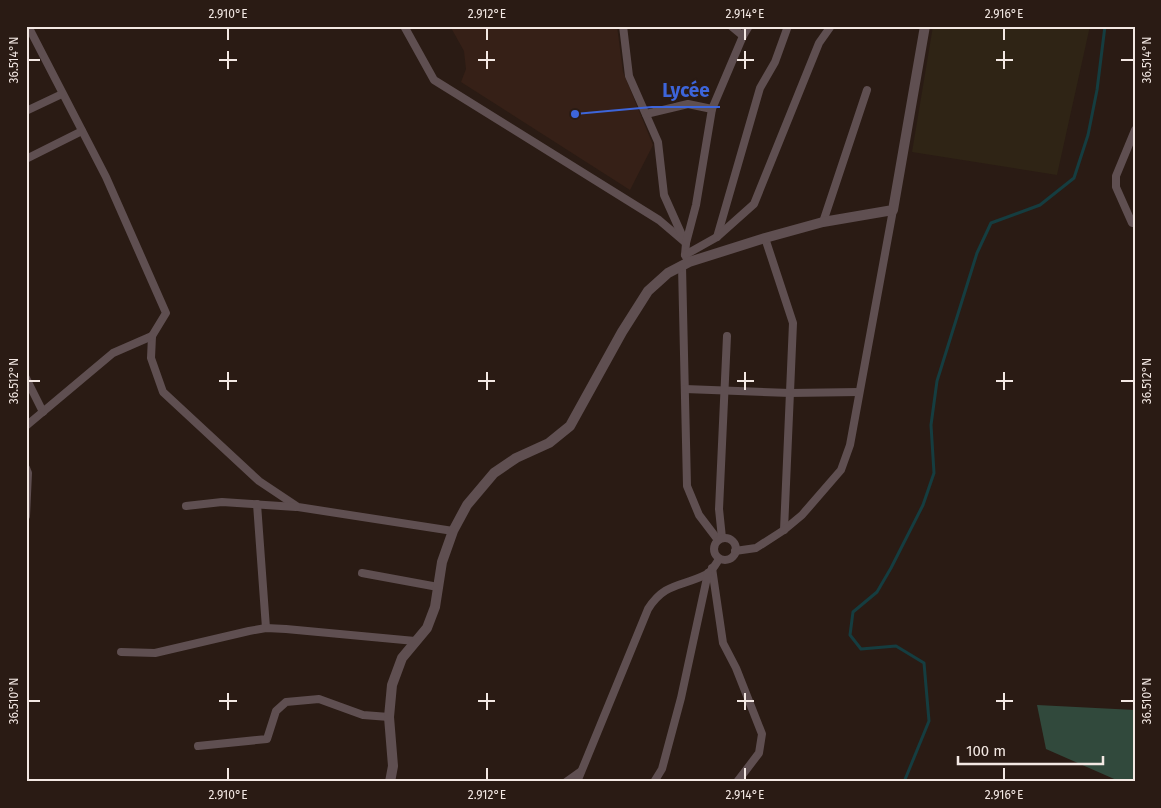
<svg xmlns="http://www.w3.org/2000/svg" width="1161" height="808" viewBox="0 0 1161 808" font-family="'Fira Sans',sans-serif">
	<rect width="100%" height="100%" fill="#2a1b14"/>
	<polygon fill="#362017" points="450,26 617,26 623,72 653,145 630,190 461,82 466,69 464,51"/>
	<polygon fill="#2f2415" points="933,26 1090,26 1057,175 912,152"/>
	<polygon fill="#31493c" points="1037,705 1135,710 1135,782 1121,782 1046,749"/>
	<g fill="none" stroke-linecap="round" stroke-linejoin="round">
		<polyline stroke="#153d40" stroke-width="3" points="904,782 929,721 924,663 896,646 861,649 850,635 853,612 877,592 891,568 923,505 934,473 931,425 937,381 977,253 991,223 1040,205 1074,178 1088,135 1097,90 1105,26"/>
		<g stroke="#5f4f51" stroke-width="8">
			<polyline points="28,26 106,177 166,313 152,336 151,358 163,392 259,481 298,507 453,531"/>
			<polyline points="404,26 434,80 659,220 686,243 685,255 689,262"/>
			<polyline points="623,26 629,76 658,142 664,195 685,242"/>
			<polyline points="731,26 743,36"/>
			<polyline points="26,111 62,94"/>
			<polyline points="646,114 688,104 712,109"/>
			<polyline points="1135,130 1116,176 1116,187 1132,223 1135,223"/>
			<polyline points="26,159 82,131"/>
			<polyline points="823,222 867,90"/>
			<polyline points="717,237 760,88 775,62 788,26"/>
			<polyline points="765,238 793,323 784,530"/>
			<polyline points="686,243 696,205 712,109 743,36 749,26"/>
			<polyline points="685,255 717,237 754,204 819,43 831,26"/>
			<polyline points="682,266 687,486 699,515 718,540"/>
			<polyline points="26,378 43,412"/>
			<polyline points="685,389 790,393 859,392"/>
			<polyline points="26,426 113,353 152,336"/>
			<polyline points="26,468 28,473 26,516"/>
			<polyline points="257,504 266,628"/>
			<polyline points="186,506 222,502 296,507"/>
			<polyline points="722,538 719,509 727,336"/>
			<circle cx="725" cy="549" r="11"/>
			<polyline points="735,551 756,548 784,530 802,515 841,470 850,445 893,210"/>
			<polyline points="712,568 723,643 736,668 762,734 759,753 737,782"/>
			<polyline points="362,573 438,587"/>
			<polyline points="121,652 155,653 249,631 266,628 286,629 415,641"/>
			<polyline points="198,746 267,739 276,711 286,702 319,699 363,715 389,717"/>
			<polyline points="566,782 580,772"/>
			<path d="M 577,782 L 648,609 C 665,582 682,587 707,574 C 712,571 716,564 719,559"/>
			<polyline points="654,782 662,769 681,698 708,573"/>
		</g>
		<polyline stroke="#5f4f51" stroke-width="10" points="390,782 393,766 389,717 392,685 402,658 427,628 435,607 442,562 453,531 467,505 494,473 516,458 549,443 570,426 622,332 648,291 668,273 689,262 765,238 823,222 893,210 925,26"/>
	</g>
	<path fill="none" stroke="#f3e8e3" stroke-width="2" d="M 228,28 L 228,40M 487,28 L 487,40M 745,28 L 745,40M 1004,28 L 1004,40M 228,51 L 228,69M 487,51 L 487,69M 745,51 L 745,69M 1004,51 L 1004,69M 28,60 L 40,60M 219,60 L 237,60M 478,60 L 495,60M 737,60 L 754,60M 996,60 L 1013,60M 1121,60 L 1134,60M 228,372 L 228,390M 487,372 L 487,390M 745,372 L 745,390M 1004,372 L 1004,390M 28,381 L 40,381M 219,381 L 237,381M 478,381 L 495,381M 737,381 L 754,381M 996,381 L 1013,381M 1121,381 L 1134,381M 228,693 L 228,710M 487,693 L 487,710M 745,693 L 745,710M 1004,693 L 1004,710M 28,701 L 40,701M 219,701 L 237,701M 478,701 L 495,701M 737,701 L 754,701M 996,701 L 1013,701M 1121,701 L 1134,701M 228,768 L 228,780M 487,768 L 487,780M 745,768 L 745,780M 1004,768 L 1004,780"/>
	<path fill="none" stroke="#3d65da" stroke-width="2" d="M575 114L652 107H720"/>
	<circle fill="#3d65da" stroke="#2a1b14" stroke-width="2" cx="575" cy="114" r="5"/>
	<g font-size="19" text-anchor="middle" font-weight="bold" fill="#3d65da" stroke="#2a1b14" stroke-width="4.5" stroke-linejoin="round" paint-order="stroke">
		<text x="686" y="97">Lycée</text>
	</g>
	<rect width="1161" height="808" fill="none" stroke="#2a1b14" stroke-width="55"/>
	<path d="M958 756v8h145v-8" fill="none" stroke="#f3e8e3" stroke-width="2.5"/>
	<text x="966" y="756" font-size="15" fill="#f3e8e3" stroke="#2a1b14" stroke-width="4" paint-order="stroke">100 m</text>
	<rect x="28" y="28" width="1106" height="752" fill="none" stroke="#f3e8e3" stroke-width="2"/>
	<g font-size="12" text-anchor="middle" fill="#f3e8e3">
		<text x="228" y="18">2.910°E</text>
		<text x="487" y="18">2.912°E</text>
		<text x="745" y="18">2.914°E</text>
		<text x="1004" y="18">2.916°E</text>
		<text transform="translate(14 60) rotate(-90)" y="4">36.514°N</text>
		<text transform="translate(1147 60) rotate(-90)" y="4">36.514°N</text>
		<text transform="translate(14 381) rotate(-90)" y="4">36.512°N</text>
		<text transform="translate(1147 381) rotate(-90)" y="4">36.512°N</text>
		<text transform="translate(14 701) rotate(-90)" y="4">36.510°N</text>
		<text transform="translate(1147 701) rotate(-90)" y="4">36.510°N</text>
		<text x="228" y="799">2.910°E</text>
		<text x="487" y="799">2.912°E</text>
		<text x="745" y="799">2.914°E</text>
		<text x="1004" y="799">2.916°E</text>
	</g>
</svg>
